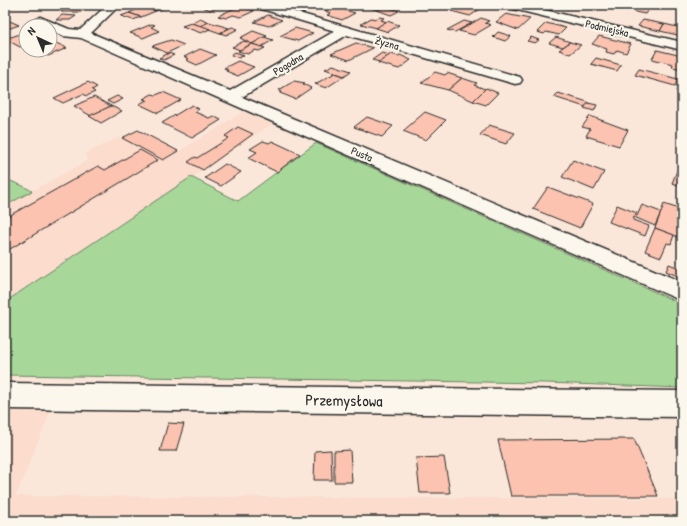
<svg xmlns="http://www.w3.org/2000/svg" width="687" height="526" viewBox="0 0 687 526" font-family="'Patrick Hand',sans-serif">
	<rect width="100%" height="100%" fill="#fbe7da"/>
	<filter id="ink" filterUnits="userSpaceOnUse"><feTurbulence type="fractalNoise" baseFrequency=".025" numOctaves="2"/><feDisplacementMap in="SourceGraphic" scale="8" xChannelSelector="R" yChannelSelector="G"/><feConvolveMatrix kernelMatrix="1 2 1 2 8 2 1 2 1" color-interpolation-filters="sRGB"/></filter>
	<g filter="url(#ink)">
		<g fill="#fbdccd">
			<polygon points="243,112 272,124 5,302 5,206 88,160 85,154 119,137 163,161"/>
			<polygon points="5,408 51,410 16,496 682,499 682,521 5,521"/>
		</g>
		<g fill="#a7d899" stroke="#698262">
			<polygon points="316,143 682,304 682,388 546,383 5,375 5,302 191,177 238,201"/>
			<polygon points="5,179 21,185 32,191 5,206"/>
		</g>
		<g fill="#fbc3b0" stroke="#2b2b2b">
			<polygon points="68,5 86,5 85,6 87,6 81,12 61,12"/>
			<polygon points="147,5 171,5 156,11 144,6"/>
			<polygon points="198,5 221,5 210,10"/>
			<polygon points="361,5 383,5 385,6 377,10"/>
			<polygon points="452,5 474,5 483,7 470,16 451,11 454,9 448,8"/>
			<polygon points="144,6 156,11 141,17 129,13"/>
			<polygon points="239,6 254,11 241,17 233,15 226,18 218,16"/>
			<polygon points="385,6 399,11 391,15 377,10"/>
			<polygon points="333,7 338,8 355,13 342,20 327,15 331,13 324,11"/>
			<polygon points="639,7 649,9 645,14 635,12"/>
			<polygon points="129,13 141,17 133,20 121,16"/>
			<polygon points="506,14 520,17 530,19 518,30 496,22"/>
			<polygon points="62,15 76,16 70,20 56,20"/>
			<polygon points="268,15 282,20 269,26 254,22"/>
			<polygon points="379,17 384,18 381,20 387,22 377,28 361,24 371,18 376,19"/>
			<polygon points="200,18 209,22 200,26 191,23"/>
			<polygon points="481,18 489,21 485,23 491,25 474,35 459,31"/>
			<polygon points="5,19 19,25 5,30"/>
			<polygon points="643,20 664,24 660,31 638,26"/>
			<polygon points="387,21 399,25 388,32 376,28"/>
			<polygon points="464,21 472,23 455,32 447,30"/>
			<polygon points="209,22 229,28 220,33 200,26"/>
			<polygon points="191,23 205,27 210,29 201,33 182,26"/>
			<polygon points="546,23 566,28 559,35 546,32 544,34 537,32"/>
			<polygon points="152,24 155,25 151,27 159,31 143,38 130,33"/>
			<polygon points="664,24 682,28 682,36 660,31"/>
			<polygon points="232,27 238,29 226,35 220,33"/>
			<polygon points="295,28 313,33 298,41 280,36"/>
			<polygon points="253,31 267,36 252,44 240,38"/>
			<polygon points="26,32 26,45 20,47 5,39"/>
			<polygon points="498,32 511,36 505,41 493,37"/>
			<polygon points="599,36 631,44 626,53 617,50 614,54 606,52 607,49 592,44"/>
			<polygon points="264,37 273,40 261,47 252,44"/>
			<polygon points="531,37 539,40 535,43 527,41"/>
			<polygon points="556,37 570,42 563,47 549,43"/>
			<polygon points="171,40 184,45 167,53 152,46"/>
			<polygon points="244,41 252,44 240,50 232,47"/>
			<polygon points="54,42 67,48 48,56 35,50 50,50 50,44"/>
			<polygon points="570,42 581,45 570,54 559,50"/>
			<polygon points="356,43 373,48 349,60 331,54"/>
			<polygon points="252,44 265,48 259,51 255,50 248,54 238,51"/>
			<polygon points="200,49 216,55 197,65 186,60 189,59 184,57"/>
			<polygon points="657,50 682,56 682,69 672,67 673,64 652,59"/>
			<polygon points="235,52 244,55 239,58 231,55"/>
			<polygon points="169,53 174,55 164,60 159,58"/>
			<polygon points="382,53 390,55 380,62 372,60"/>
			<polygon points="391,54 398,56 400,55 411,60 399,69 378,63"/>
			<polygon points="596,58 621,65 617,71 591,64"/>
			<polygon points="238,61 254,67 238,76 226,71 228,70 224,68"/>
			<polygon points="333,65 351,71 344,76 325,69"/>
			<polygon points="639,69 678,79 675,86 635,75"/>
			<polygon points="435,72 445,75 447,73 462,78 448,90 421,83"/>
			<polygon points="335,73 344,76 326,88 315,84"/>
			<polygon points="462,78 477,83 474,85 485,89 473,101 448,90"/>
			<polygon points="294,81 305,83 303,84 311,88 295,99 280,93 282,92 279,90"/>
			<polygon points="88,82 97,87 92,90 95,92 87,96 83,94 63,103 54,98"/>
			<polygon points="680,83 682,84 682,93 676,91"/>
			<polygon points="486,88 498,93 486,105 473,101"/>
			<polygon points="163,92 181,100 158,113 139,104 147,100 143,99 152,94 156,95"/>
			<polygon points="558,93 588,102 588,103 585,107 554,97"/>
			<polygon points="117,96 123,99 113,104 107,101"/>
			<polygon points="94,97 111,106 91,116 74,106"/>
			<polygon points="588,103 597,105 594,111 584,108"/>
			<polygon points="192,105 199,109 195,112 209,118 213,116 221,120 192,138 162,123"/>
			<polygon points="111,106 122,111 101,123 89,116"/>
			<polygon points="425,112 446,120 426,140 403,131"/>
			<polygon points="590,116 628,130 619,146 586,136 590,129 582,127"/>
			<polygon points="367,117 393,126 382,137 354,127"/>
			<polygon points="489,125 515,133 506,144 480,135"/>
			<polygon points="238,127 253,134 203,170 188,162 195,157 197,158 229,138 225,136"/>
			<polygon points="138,130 178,151 163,160 122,138"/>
			<polygon points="263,141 269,143 272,141 300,154 277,172 248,158 257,152 250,149"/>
			<polygon points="140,150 158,160 10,249 5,245 5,218 98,166 105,170"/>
			<polygon points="573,160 604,172 594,190 562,177"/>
			<polygon points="225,164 241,172 221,186 205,178"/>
			<polygon points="679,166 682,166 682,186 672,183"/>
			<polygon points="548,187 593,204 580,228 533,209"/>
			<polygon points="664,204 682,210 681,238 655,228"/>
			<polygon points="617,205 637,213 635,215 637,216 642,205 661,212 655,226 634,217 633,220 649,226 645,236 609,222"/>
			<polygon points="655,228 674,235 671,244 667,243 661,257 645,251"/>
			<polygon points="669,264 682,269 682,278 666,271"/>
			<polygon points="168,423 184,424 176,451 160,451"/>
			<polygon points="634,439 658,496 511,496 498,440"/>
			<polygon points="331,450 332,480 314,480 315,451"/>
			<polygon points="350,450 352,482 334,482 334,451"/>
			<polygon points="444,457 450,493 420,493 416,458"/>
		</g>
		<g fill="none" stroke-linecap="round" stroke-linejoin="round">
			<g stroke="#2b2b2b" stroke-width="3">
				<g id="minor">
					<polygon points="107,5 120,5 91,33 230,91 335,31 255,7 253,5 271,5 520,77 522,80 520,83 515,84 347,35 242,97 682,282 682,301 81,38 63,36 50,30 50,26 41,26 34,21 40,17 69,29 80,30"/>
					<polygon points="503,5 523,5 682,42 682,50 505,7"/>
					<polygon points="5,383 682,391 682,417 5,409"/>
				</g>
			</g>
			<use href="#minor" fill="#fbf7ec" fill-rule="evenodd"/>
		</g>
	</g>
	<g text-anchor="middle" stroke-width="4" stroke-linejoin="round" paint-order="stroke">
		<g font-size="11" fill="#2b2b2b" stroke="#fbf7ec">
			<text transform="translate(607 28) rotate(13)" y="4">Podmiejska</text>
			<text transform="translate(387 43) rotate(16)" y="4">Żyzna</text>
			<text transform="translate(288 64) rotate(-31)" y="4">Pogodna</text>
			<text transform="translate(362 154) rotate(23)" y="4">Pusta</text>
		</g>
		<g font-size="16" fill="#2b2b2b" stroke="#fbf7ec">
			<text transform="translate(344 400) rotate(1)" y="6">Przemysłowa</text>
		</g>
	</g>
	<rect width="687" height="526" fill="none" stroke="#fbf7ec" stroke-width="20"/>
	<rect x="10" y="10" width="667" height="506" fill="none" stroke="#2b2b2b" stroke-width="1.5" filter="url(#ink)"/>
	<g transform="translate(38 38) rotate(316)"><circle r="19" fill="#fbf7ec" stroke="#a8a59f"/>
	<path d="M0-3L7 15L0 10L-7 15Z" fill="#2b2b2b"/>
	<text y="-6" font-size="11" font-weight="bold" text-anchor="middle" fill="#2b2b2b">N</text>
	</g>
</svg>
